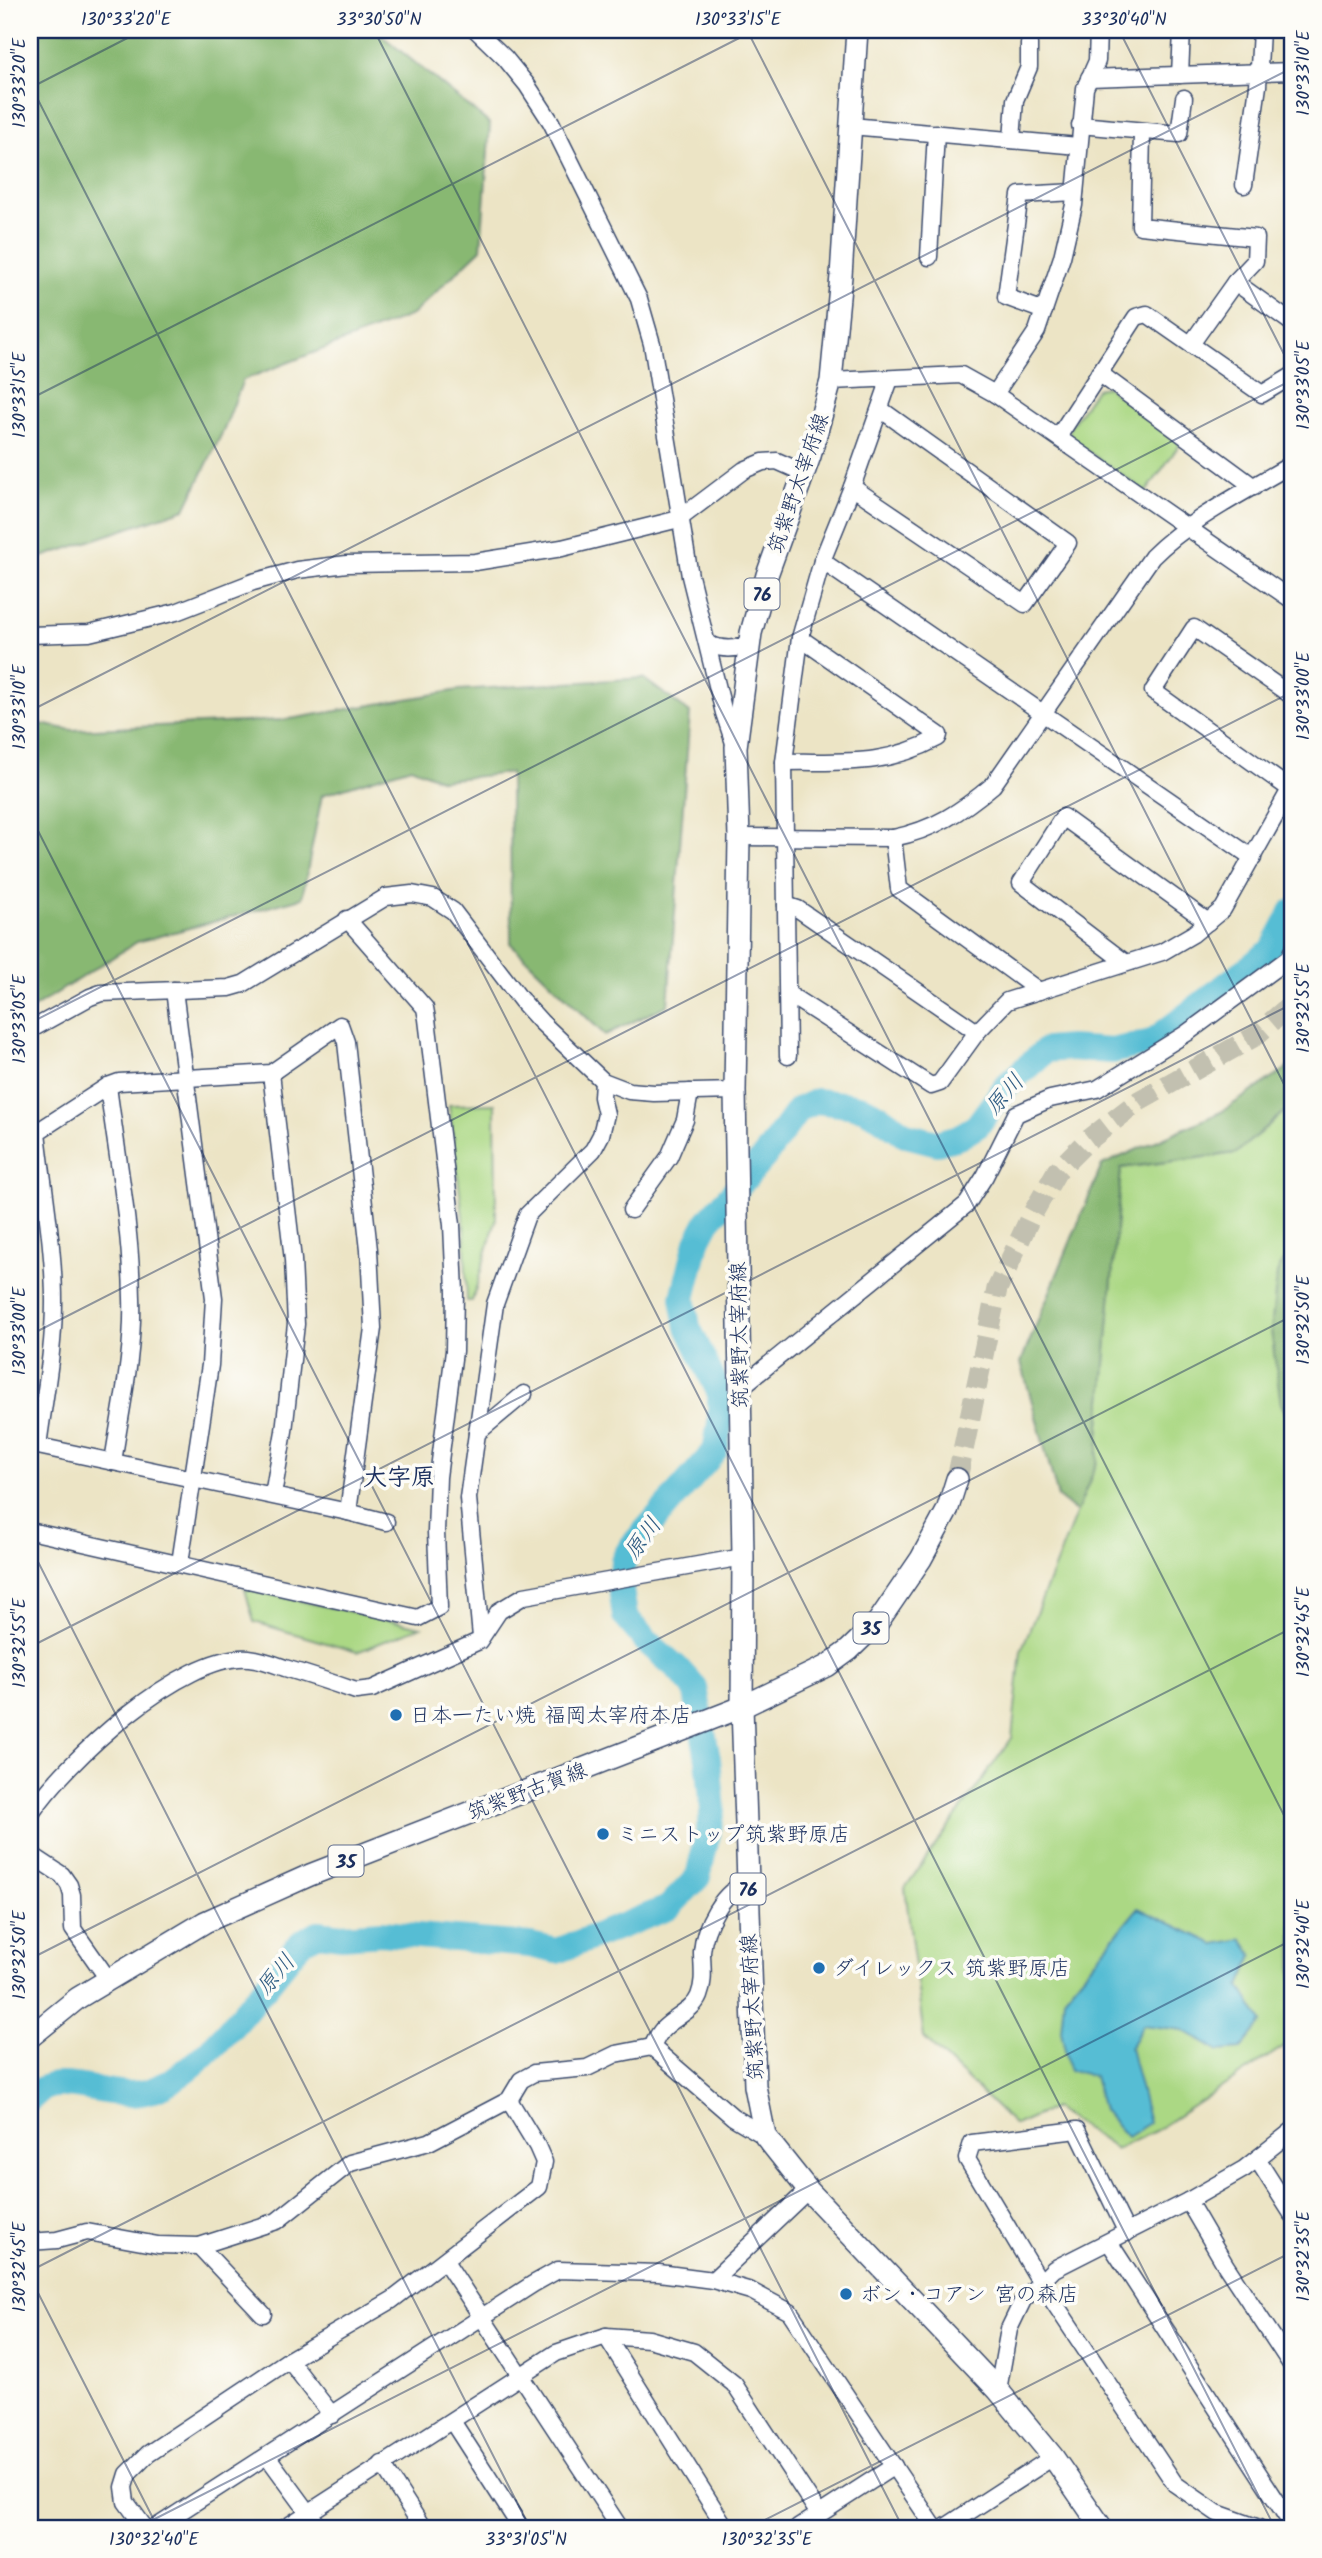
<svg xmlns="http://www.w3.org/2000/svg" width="1322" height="2558" viewBox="0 0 1322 2558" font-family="Kalam,'Klee One',sans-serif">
	<rect width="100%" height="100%" fill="#fdfcf7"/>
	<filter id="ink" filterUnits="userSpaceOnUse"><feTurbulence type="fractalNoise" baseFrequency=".0143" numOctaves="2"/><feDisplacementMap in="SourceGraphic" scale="14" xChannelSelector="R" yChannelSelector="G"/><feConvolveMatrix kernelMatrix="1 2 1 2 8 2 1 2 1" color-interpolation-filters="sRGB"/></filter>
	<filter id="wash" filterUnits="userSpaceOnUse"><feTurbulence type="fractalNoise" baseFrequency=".00686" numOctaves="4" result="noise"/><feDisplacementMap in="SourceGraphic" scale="28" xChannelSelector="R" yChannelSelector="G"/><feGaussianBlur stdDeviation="1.57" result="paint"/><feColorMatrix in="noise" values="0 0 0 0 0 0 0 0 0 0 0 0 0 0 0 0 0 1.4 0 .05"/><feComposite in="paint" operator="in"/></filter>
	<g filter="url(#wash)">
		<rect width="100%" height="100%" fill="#ece4c5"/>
		<g fill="#abd884" stroke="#638471" stroke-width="2">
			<polygon points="1107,387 1182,441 1146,492 1070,439 1069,429 1096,389"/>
			<polygon points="495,1104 496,1220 472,1301 467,1301 464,1224 449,1105"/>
			<polygon points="1292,1105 1292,2041 1155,2131 1116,2149 1054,2108 1015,2125 924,2038 905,1888 1012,1738 1021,1651 1097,1462 1121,1168 1236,1153"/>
			<polygon points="245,1589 421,1627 357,1652 254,1622"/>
		</g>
		<g fill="#88b872" stroke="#527468" stroke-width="2">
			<polygon points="30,30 375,30 490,124 481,249 412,315 243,380 225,427 185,509 30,561"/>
			<polygon points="643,678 690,713 668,1005 605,1035 511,944 510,773 442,780 411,767 322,795 302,898 137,942 30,1010 30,722 72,730 284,720 459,690"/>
			<polygon points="1292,1065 1292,1105 1236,1153 1121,1168 1097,1462 1077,1512 1058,1497 1021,1362 1102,1165 1221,1112"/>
			<polygon points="1292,1256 1292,1425 1281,1404 1271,1331 1277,1273 1282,1262"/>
		</g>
		<polygon fill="#57bdd4" stroke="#397699" stroke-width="2" points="1138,1908 1214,1944 1242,1939 1253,1955 1240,1986 1262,2022 1241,2049 1219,2051 1183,2030 1143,2025 1130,2048 1149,2123 1127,2137 1103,2110 1094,2076 1069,2070 1061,2031 1064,1998"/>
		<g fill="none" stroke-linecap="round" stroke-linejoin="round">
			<path stroke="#57bdd4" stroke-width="26" d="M 30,2099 C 34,2096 38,2091 42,2089 C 67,2075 117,2102 149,2091 C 207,2072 261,1988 302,1942 L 318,1933 L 342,1936 L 381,1933 L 530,1945 L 557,1951 L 668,1908 L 698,1877 L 713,1810 L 708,1759 L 695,1688 L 676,1667 L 646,1641 L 625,1616 L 621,1589 L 623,1561 L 631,1547 L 715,1451 L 720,1423 L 720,1394 L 688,1327 L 683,1298 L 697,1242 L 708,1221 L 765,1156 L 798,1110 L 817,1101 L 848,1105 L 863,1108 L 879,1116 L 906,1135 L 937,1143 L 959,1137 L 977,1126 L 1007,1085 L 1046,1050 L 1070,1048 L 1112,1051 L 1152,1042 L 1273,949 L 1292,912"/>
		</g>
	</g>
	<g filter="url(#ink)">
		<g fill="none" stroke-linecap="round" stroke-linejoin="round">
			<polyline stroke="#c2c0b0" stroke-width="21" stroke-dasharray="21 10" stroke-linecap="butt" points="957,1479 997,1289 1030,1218 1057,1171 1086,1142 1139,1101 1255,1036 1292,1004"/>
			<g stroke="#3a4a6d" stroke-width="19">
				<g id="minor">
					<polyline points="476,30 505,58 527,85 551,122 639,299 652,344 690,576 724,713 735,746"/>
					<polyline points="1180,75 1182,30"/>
					<polyline points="1089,78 1292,71"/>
					<polyline points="1080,125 1179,134 1184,98"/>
					<polyline points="851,126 1078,146"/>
					<polyline points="1142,133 1140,226 1256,238 1255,261 1235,282"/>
					<polyline points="1012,140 1015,100 1029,67 1029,44"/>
					<polyline points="1244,185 1258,86 1261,30"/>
					<polyline points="929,257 936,133"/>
					<polyline points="1044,311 1006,297 1020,195 1075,192"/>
					<polyline points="1191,344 1235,282 1292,323"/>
					<polyline points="1099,373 1254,487"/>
					<polyline points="831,381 961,375 995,394 1292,600"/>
					<polyline points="995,394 1037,331 1062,257 1074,205 1085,88 1097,61 1098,30"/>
					<polyline points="1058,437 1136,317 1147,314 1262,394 1292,376"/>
					<polyline points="852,487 1025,604 1068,543 880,409"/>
					<polyline points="822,561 1253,858"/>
					<polyline points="30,635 89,633 176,612 253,582 297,570 347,564 475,562 562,548 679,519 744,470 763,462 777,461 804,473"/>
					<path d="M 708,644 C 722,650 736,650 750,644"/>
					<path d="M 784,762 C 843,761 884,767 938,738 L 939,735 L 800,638"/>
					<polyline points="1290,789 1153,691 1194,628 1292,696"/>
					<path d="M 739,837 L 893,838 C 934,830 962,811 993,785 L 1152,557 C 1191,518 1245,492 1292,464"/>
					<polyline points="893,838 899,889 1039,991"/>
					<polyline points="786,905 798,909 977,1032"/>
					<polyline points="1126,963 1021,883 1063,817 1208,922"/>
					<polyline points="174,990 214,1298 210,1365 180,1563"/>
					<polyline points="788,994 931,1086 940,1083 977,1032 1007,1001 1162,952 1193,934 1223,909 1292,786"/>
					<path d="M 340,1025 L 346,1042 L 369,1250 L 373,1328 L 348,1512 L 38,1446 C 44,1399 54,1350 54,1302 C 54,1246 43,1188 37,1132 L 108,1086 L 119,1082 L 271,1073 Z"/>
					<polyline points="30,1030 90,997 101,993 229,988 243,984 386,897 412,894 433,898 453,911 521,1000 541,1022 603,1081 629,1091 654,1093 735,1091"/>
					<polyline points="788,1056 784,762 800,638 822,561 852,487 890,379"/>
					<polyline points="271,1073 293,1260 296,1324 284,1431 273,1495"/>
					<path d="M 108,1086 C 117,1156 131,1228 132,1298 C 134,1353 121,1408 113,1462"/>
					<polyline points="631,1210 669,1157 685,1120 690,1092"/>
					<polyline points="740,1388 967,1204 985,1176 1016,1114 1050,1099 1097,1089 1187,1033 1289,958 1292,951"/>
					<polyline points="477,1433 524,1394"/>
					<polyline points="348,1512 386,1522"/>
					<polyline points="30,1531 418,1618 439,1607 436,1532 438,1477 454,1351 455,1292 452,1225 427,1019 425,1008 347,919"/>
					<polyline points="481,1637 468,1498 495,1304 527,1215 593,1150 601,1135 606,1114 602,1097 603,1081"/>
					<path d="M 30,1815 C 65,1762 182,1653 249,1658 C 261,1659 274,1664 285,1668 C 309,1675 333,1683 356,1691 L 372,1689 L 479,1641 L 499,1611 L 524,1596 L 743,1557"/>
					<polyline points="30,1854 62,1875 69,1885 72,1895 73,1929 108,1979"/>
					<path d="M 652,2047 C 655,2041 658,2034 663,2029 C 674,2017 693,2011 699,1996 C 705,1981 702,1967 702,1952 C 704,1927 722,1890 748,1883"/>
					<polyline points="1257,2159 1292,2214"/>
					<polyline points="1188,2201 1226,2266 1292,2366"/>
					<polyline points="1127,2233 1077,2130 972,2143 967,2159 1041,2283 1175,2484 1217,2513 1259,2528"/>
					<polyline points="30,2242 57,2240 87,2232 158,2245 199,2246 277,2221 350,2163 429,2142 509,2100 521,2080 534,2073 587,2068 616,2054 652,2047 733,2117 765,2136"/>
					<polyline points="1109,2242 1292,2525"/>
					<polyline points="199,2246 263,2314"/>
					<polyline points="445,2261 620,2528"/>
					<polyline points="713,2280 808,2190"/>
					<polyline points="606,2336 726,2528"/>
					<polyline points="289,2360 332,2415"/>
					<polyline points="998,2390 1009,2329 1023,2300 1054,2269 1188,2201 1244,2169 1292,2131"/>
					<polyline points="452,2421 521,2528"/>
					<polyline points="268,2457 320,2528"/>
					<polyline points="382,2464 423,2528"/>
					<polyline points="145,2528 126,2502 124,2487 128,2474 148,2454 289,2360 392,2300 539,2187 544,2162 537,2146 509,2100"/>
					<polyline points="155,2528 533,2284 558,2270 659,2273 713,2280 751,2291 790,2312 935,2528"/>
					<polyline points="285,2528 556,2353 606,2336 649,2339 694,2352 734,2384 819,2514"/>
					<polyline points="798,2528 894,2466"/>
					<polyline points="944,2528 1053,2457"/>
				</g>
			</g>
			<g stroke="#3a4a6d" stroke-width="24">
				<g id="major">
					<polyline points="857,30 841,276 831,381 810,456 767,575 751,633 736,747 739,837 735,1091 743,1557 742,1707 755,2086 765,2136 808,2190 998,2390 1053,2457 1102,2528"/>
					<polyline points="30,2037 78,1998 205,1922 310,1875 742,1707 827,1666 849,1650 878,1622 921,1559 947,1511 957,1479"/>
				</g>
			</g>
			<use href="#minor" stroke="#fff" stroke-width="16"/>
			<use href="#major" stroke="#fff" stroke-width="21"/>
		</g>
	</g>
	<path fill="none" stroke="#1b2f5e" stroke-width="2" stroke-opacity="0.45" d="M 374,30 L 1292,1831M 747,30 L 1292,1100M 1119,30 L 1292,370M 30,84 L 1275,2528M 30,88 L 143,30M 30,399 L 755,30M 30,711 L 1292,68M 30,815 L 903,2528M 30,1023 L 1292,380M 30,1335 L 1292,692M 30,1546 L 530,2528M 30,1647 L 1292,1004M 30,1959 L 1292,1316M 30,2271 L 1292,1628M 30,2277 L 158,2528M 137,2528 L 1292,1940M 749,2528 L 1292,2252"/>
	<g fill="#1f6fb2" stroke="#fdfcf7" stroke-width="2.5">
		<circle cx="396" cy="1715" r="7"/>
		<circle cx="603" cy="1834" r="7"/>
		<circle cx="819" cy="1968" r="7"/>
		<circle cx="846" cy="2294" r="7"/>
	</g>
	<g text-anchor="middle" stroke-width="7" stroke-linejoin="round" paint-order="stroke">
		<g fill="#fdfcf7" stroke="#5f6c8c" stroke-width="2">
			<rect x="744.5" y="578.5" width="35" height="31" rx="5"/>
			<rect x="853.5" y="1612.5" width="35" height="31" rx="5"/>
			<rect x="328.5" y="1845.5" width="35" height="31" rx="5"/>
			<rect x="730.5" y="1873.5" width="35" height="31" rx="5"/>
		</g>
		<g font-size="19" font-weight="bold" fill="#1b2f5e">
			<text x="762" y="601">76</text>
			<text x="871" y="1635">35</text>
			<text x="346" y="1868">35</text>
			<text x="748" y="1896">76</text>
		</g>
		<g font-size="21" fill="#1b2f5e" stroke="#fdfcf7">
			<text transform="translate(798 483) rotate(-71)" y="7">筑紫野太宰府線</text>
			<text transform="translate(739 1335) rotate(-91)" y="7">筑紫野太宰府線</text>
			<text transform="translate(527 1791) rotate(-21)" y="7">筑紫野古賀線</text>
			<text transform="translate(752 2007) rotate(-93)" y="7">筑紫野太宰府線</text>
		</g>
		<g font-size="21" fill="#1b2f5e" stroke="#fdfcf7" text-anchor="start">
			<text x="410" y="1722">日本一たい焼 福岡太宰府本店</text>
			<text x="617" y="1841">ミニストップ筑紫野原店</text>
			<text x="833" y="1975">ダイレックス 筑紫野原店</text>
			<text x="860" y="2301">ボン・コアン 宮の森店</text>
		</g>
		<g font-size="23" font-style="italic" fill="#2d5a81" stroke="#fdfcf7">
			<text transform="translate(1004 1094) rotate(-49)" y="8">原川</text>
			<text transform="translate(642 1538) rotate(-54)" y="8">原川</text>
			<text transform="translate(275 1974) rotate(-50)" y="8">原川</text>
		</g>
		<g font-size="24" font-weight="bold" fill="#1b2f5e" stroke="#fdfcf7">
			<text x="399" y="1485">大字原</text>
		</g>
	</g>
	<rect width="1322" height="2558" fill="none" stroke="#fdfcf7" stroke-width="77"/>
	<rect x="38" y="38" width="1246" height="2482" fill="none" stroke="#1b2f5e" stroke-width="2.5"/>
	<g font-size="18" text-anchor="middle" fill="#1b2f5e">
		<text x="126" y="25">130°33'20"E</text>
		<text x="379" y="25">33°30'50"N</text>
		<text x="738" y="25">130°33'15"E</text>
		<text x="1124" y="25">33°30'40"N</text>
		<text transform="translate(1303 73) rotate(-90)" y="6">130°33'10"E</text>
		<text transform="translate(19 83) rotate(-90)" y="6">130°33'20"E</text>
		<text transform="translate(1303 385) rotate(-90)" y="6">130°33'05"E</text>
		<text transform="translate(19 395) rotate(-90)" y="6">130°33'15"E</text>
		<text transform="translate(1303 696) rotate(-90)" y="6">130°33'00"E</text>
		<text transform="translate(19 707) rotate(-90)" y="6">130°33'10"E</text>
		<text transform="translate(1303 1008) rotate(-90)" y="6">130°32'55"E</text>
		<text transform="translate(19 1019) rotate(-90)" y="6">130°33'05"E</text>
		<text transform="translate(1303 1320) rotate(-90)" y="6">130°32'50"E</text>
		<text transform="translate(19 1331) rotate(-90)" y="6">130°33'00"E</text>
		<text transform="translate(1303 1632) rotate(-90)" y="6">130°32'45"E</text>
		<text transform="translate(19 1643) rotate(-90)" y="6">130°32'55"E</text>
		<text transform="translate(1303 1944) rotate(-90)" y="6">130°32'40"E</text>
		<text transform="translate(19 1955) rotate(-90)" y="6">130°32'50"E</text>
		<text transform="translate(1303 2256) rotate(-90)" y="6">130°32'35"E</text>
		<text transform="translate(19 2267) rotate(-90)" y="6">130°32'45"E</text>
		<text x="154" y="2545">130°32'40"E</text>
		<text x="526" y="2545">33°31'05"N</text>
		<text x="767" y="2545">130°32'35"E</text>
	</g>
</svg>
